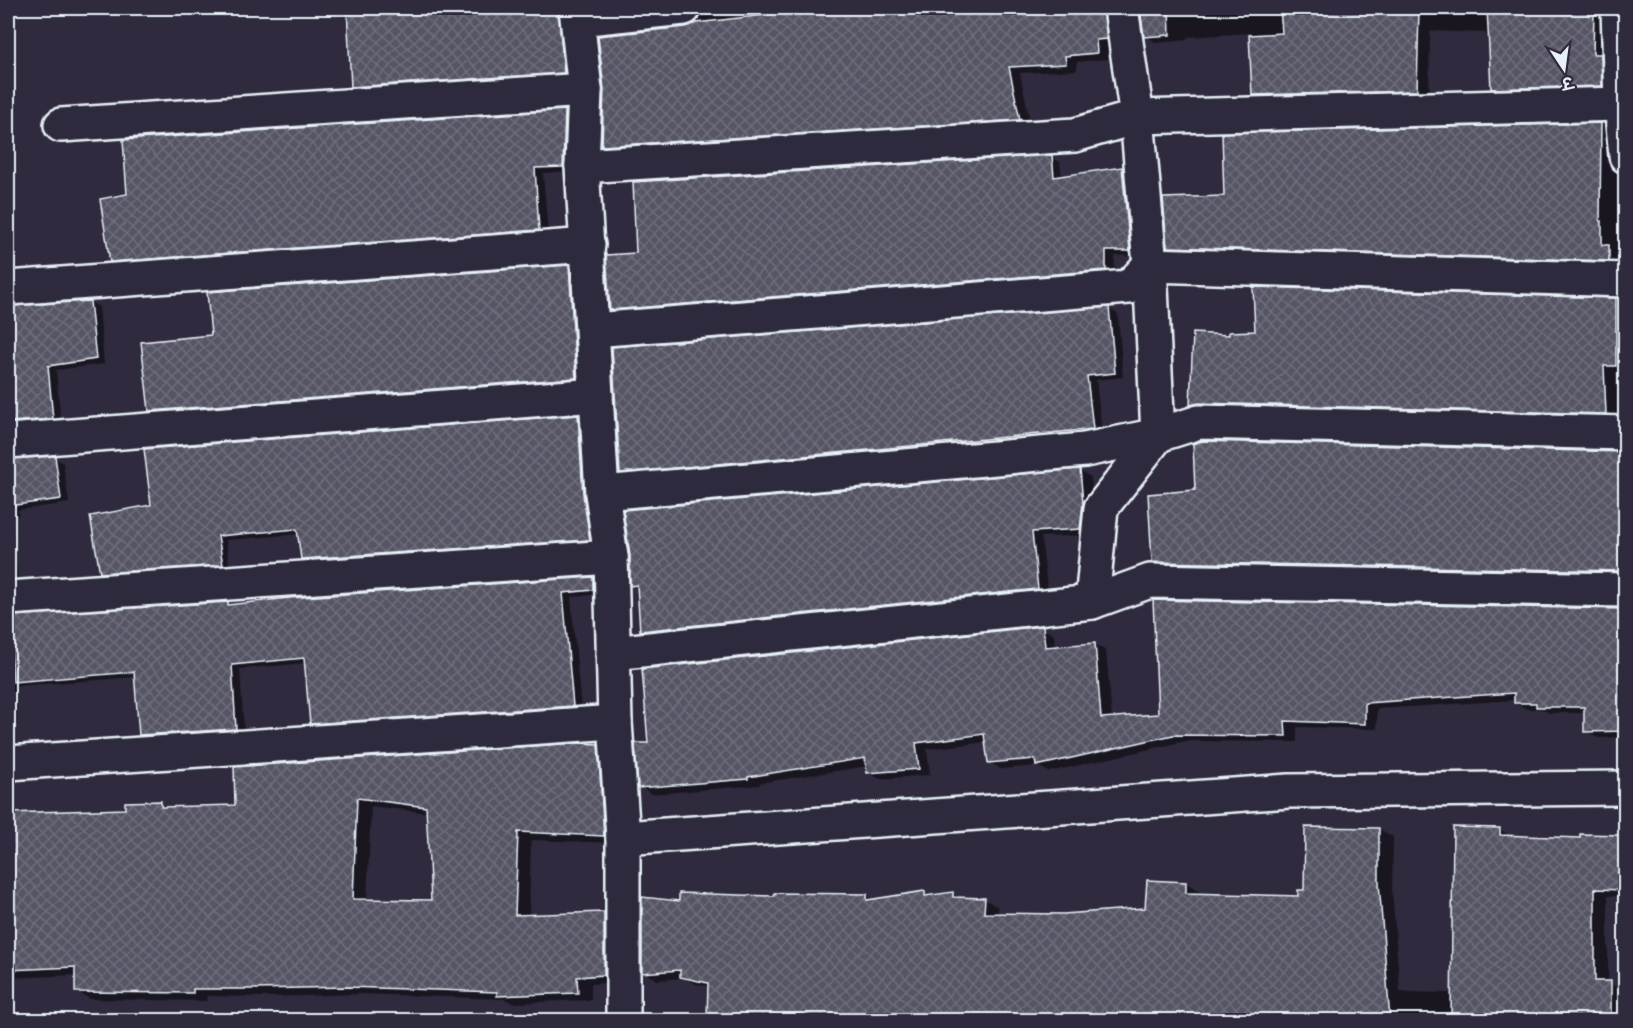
<svg xmlns="http://www.w3.org/2000/svg" width="1633" height="1028" viewBox="0 0 1633 1028" font-family="Itim,'Playpen Sans Deva',sans-serif">
	<defs>
		<pattern id="building-cross-hatch" width="8" height="8" patternUnits="userSpaceOnUse" patternTransform="scale(1.5)"><rect width="8" height="8" fill="#575565"/><path d="M0 0l8 8M0 8l8-8" fill="none" stroke="#6f6e7c"/></pattern>
	</defs>
	<rect width="100%" height="100%" fill="#2f2a3d"/>
	<filter id="ink" filterUnits="userSpaceOnUse"><feTurbulence type="fractalNoise" baseFrequency=".0167" numOctaves="2"/><feDisplacementMap in="SourceGraphic" scale="12" xChannelSelector="R" yChannelSelector="G"/><feConvolveMatrix kernelMatrix="1 2 1 2 8 2 1 2 1" color-interpolation-filters="sRGB"/></filter>
	<g filter="url(#ink)">
		<g fill="#0007" fill-rule="evenodd">
			<polygon points="330,8 571,8 576,79 365,93 353,86 349,16 342,17 330,10"/>
			<polygon points="704,8 1116,8 1118,45 1107,46 1108,59 1077,62 1077,70 1020,73 1031,126 615,152 603,145 686,28 695,25 702,17"/>
			<polygon points="1141,8 1613,8 1613,92 1505,95 1493,88 1490,38 1486,36 1486,33 1430,31 1429,97 1265,101 1253,94 1251,33 1187,37 1187,40 1157,43 1146,36"/>
			<polygon points="565,112 574,117 572,171 543,173 548,234 120,266 111,261 129,196 125,141"/>
			<polygon points="1604,125 1616,132 1619,166 1622,175 1626,176 1626,267 1181,253 1169,246 1225,198 1223,135"/>
			<polygon points="1052,157 1060,162 1062,178 1121,169 1130,174 1138,255 1115,256 1114,274 620,314 611,309 638,255"/>
			<polygon points="8,215 10,216 16,274 8,276"/>
			<polygon points="569,267 578,272 585,382 159,416 150,410 213,337"/>
			<polygon points="1255,289 1626,300 1626,372 1616,372 1617,420 1204,411 1192,404 1230,336 1257,332"/>
			<polygon points="90,302 99,307 104,364 56,370 61,423 8,430 8,308"/>
			<polygon points="1109,309 1118,314 1123,377 1096,380 1102,434 630,477 621,472"/>
			<polygon points="578,417 586,421 597,544 310,563 302,558 299,534 226,540 230,569 109,577 101,572"/>
			<polygon points="1626,453 1626,577 1165,568 1153,561"/>
			<polygon points="55,458 63,463 69,503 18,510 19,515 12,515 18,584 8,587 8,461"/>
			<polygon points="1080,471 1091,477 1093,510 1090,535 1041,537 1048,594 651,636 641,630 639,589 632,585"/>
			<polygon points="592,579 601,583 601,594 571,597 581,710 320,728 312,723 306,663 240,669 244,733 149,739 140,734 136,677 16,686 17,725 8,725 8,618 227,603 232,606"/>
			<polygon points="1626,610 1626,737 1598,738 1586,731 1585,713 1549,713 1543,709 1527,709 1515,703 1515,700 1377,709 1377,729 1297,727 1297,742 1186,741 1049,772 1037,766 1001,769 989,762 987,742 927,749 930,775 880,779 868,772 868,766 759,783 760,785 652,794 640,787 650,744 1042,628 1054,635 1056,648 1095,644 1106,651 1112,719 1160,716"/>
			<path d="M 597,746 L 612,754 L 618,843 L 531,840 L 529,916 L 604,914 L 618,922 L 618,982 L 591,984 L 591,1000 L 513,1003 L 504,999 L 361,994 L 271,997 L 207,996 L 206,1001 L 90,999 L 76,991 L 77,975 L 8,978 L 8,811 L 21,810 L 27,814 L 126,811 L 160,803 L 171,809 L 237,807 ZM 371,806 L 428,813 L 433,902 L 367,901 Z"/>
			<polygon points="1307,828 1379,829 1393,837 1392,891 1400,992 1453,993 1499,829 1513,837 1581,839 1626,836 1626,896 1608,896 1608,983 1624,991 1624,1020 709,1020 709,987 696,984 684,978 657,980 643,972 681,902 775,897 866,896 874,900 924,893 931,897 953,894 962,899 984,899 998,907 998,915 1063,915 1147,909 1186,883 1200,891 1199,894 1299,897 1306,891"/>
		</g>
		<g fill="url(#building-cross-hatch)" stroke="#e8f1f8" stroke-width="1.5" fill-rule="evenodd">
			<polygon points="347,8 558,8 564,73 351,87"/>
			<polygon points="780,8 1103,8 1107,39 1096,40 1097,53 1065,56 1066,64 1009,67 1020,120 602,146 604,89 598,36 686,27 696,23 781,13"/>
			<polygon points="1140,8 1169,8 1170,35 1144,37"/>
			<polygon points="1280,8 1419,8 1417,91 1252,95 1249,35 1282,33"/>
			<polygon points="1487,8 1541,8 1541,12 1594,11 1593,54 1601,54 1602,86 1491,89"/>
			<polygon points="565,110 563,167 535,168 539,230 110,262 100,199 127,194 123,140"/>
			<polygon points="1601,123 1600,221 1602,221 1602,245 1609,245 1609,261 1167,247 1163,198 1224,196 1222,133"/>
			<polygon points="1052,155 1054,177 1122,167 1130,251 1106,251 1106,270 610,310 606,255 636,253 633,182"/>
			<polygon points="569,265 576,378 149,411 141,342 211,335 207,292"/>
			<polygon points="1253,287 1616,298 1616,366 1604,366 1606,414 1199,403 1190,405 1193,333 1229,335 1229,332 1255,331"/>
			<polygon points="90,301 96,359 48,366 53,419 8,422 8,306"/>
			<polygon points="1109,307 1115,373 1087,376 1093,429 620,473 612,347"/>
			<polygon points="578,415 583,494 590,540 301,559 297,529 218,536 223,565 100,573 90,516 151,505 144,449"/>
			<polygon points="1202,441 1626,452 1626,571 1152,562 1148,494 1195,490 1193,444"/>
			<polygon points="55,456 61,499 8,506 8,459"/>
			<polygon points="1080,469 1083,504 1080,529 1032,532 1038,589 640,631 637,585 630,586 630,555 623,510"/>
			<polygon points="593,577 593,590 563,593 573,706 310,724 304,658 232,665 236,729 139,735 134,672 13,682 8,616 228,602 228,605 289,598"/>
			<polygon points="1153,600 1626,609 1626,731 1584,732 1584,707 1536,707 1536,703 1514,703 1514,693 1365,703 1365,724 1285,721 1286,736 1173,735 1036,766 1035,759 988,763 984,734 916,743 919,769 867,773 865,758 748,777 748,779 638,788 635,743 648,743 642,669 1043,626 1045,647 1095,643 1101,718 1158,714"/>
			<path d="M 577,743 L 598,744 L 604,836 L 518,832 L 515,915 L 604,912 L 604,975 L 577,977 L 578,993 L 497,996 L 497,992 L 346,987 L 256,989 L 193,989 L 193,993 L 75,992 L 75,967 L 8,970 L 8,891 L 11,891 L 8,813 L 125,809 L 125,802 L 161,801 L 161,807 L 235,805 L 234,767 ZM 357,798 L 426,807 L 431,900 L 353,899 Z"/>
			<polygon points="1305,827 1379,828 1379,883 1390,1020 707,1020 708,983 680,977 680,970 642,973 642,897 679,901 679,893 774,896 774,893 867,894 867,900 925,891 925,896 953,892 953,897 985,898 984,913 1063,914 1145,908 1147,880 1186,882 1186,893 1298,896 1298,890 1304,890"/>
			<polygon points="1453,827 1500,828 1500,835 1580,838 1580,834 1625,835 1624,890 1595,889 1595,981 1611,981 1611,1020 1451,1020"/>
		</g>
		<g fill="none" stroke-linecap="round" stroke-linejoin="round">
			<g stroke="#e8f1f8" stroke-width="38">
				<g id="minor">
					<polyline points="576,8 585,90 582,166 596,395 602,493 611,557 615,722 623,838 623,1020"/>
					<polyline points="1618,8 1621,104 1626,156"/>
					<polyline points="578,19 684,8"/>
					<polyline points="61,125 585,90"/>
					<polyline points="582,166 1075,135 1137,117 1621,104"/>
					<polyline points="8,288 588,245"/>
					<polyline points="593,330 1129,287 1150,265 1626,280"/>
					<polyline points="8,441 596,395"/>
					<polyline points="602,493 1085,450 1158,435 1199,422 1626,433"/>
					<polyline points="8,598 611,557"/>
					<polyline points="1092,602 1101,508 1158,435 1150,265 1137,117 1121,8"/>
					<polyline points="613,653 1092,602 1150,581 1626,590"/>
					<polyline points="8,763 615,722"/>
					<polyline points="623,838 1289,791 1626,788"/>
				</g>
			</g>
			<use href="#minor" stroke="#2f2a3d" stroke-width="33"/>
		</g>
	</g>
	<rect width="1633" height="1028" fill="none" stroke="#2f2a3d" stroke-width="30"/>
	<rect x="15" y="15" width="1603" height="998" fill="none" stroke="#e8f1f8" stroke-width="2" filter="url(#ink)"/>
	<g transform="translate(1564 69) rotate(167)" stroke="#2f2a3d" stroke-width="4.5" paint-order="stroke">
	<path d="M0-4.5L10 22L0 15L-10 22Z" fill="#e8f1f8"/>
	<text y="-9" font-size="16" font-weight="bold" text-anchor="middle" fill="#e8f1f8">उ</text>
	</g>
</svg>
